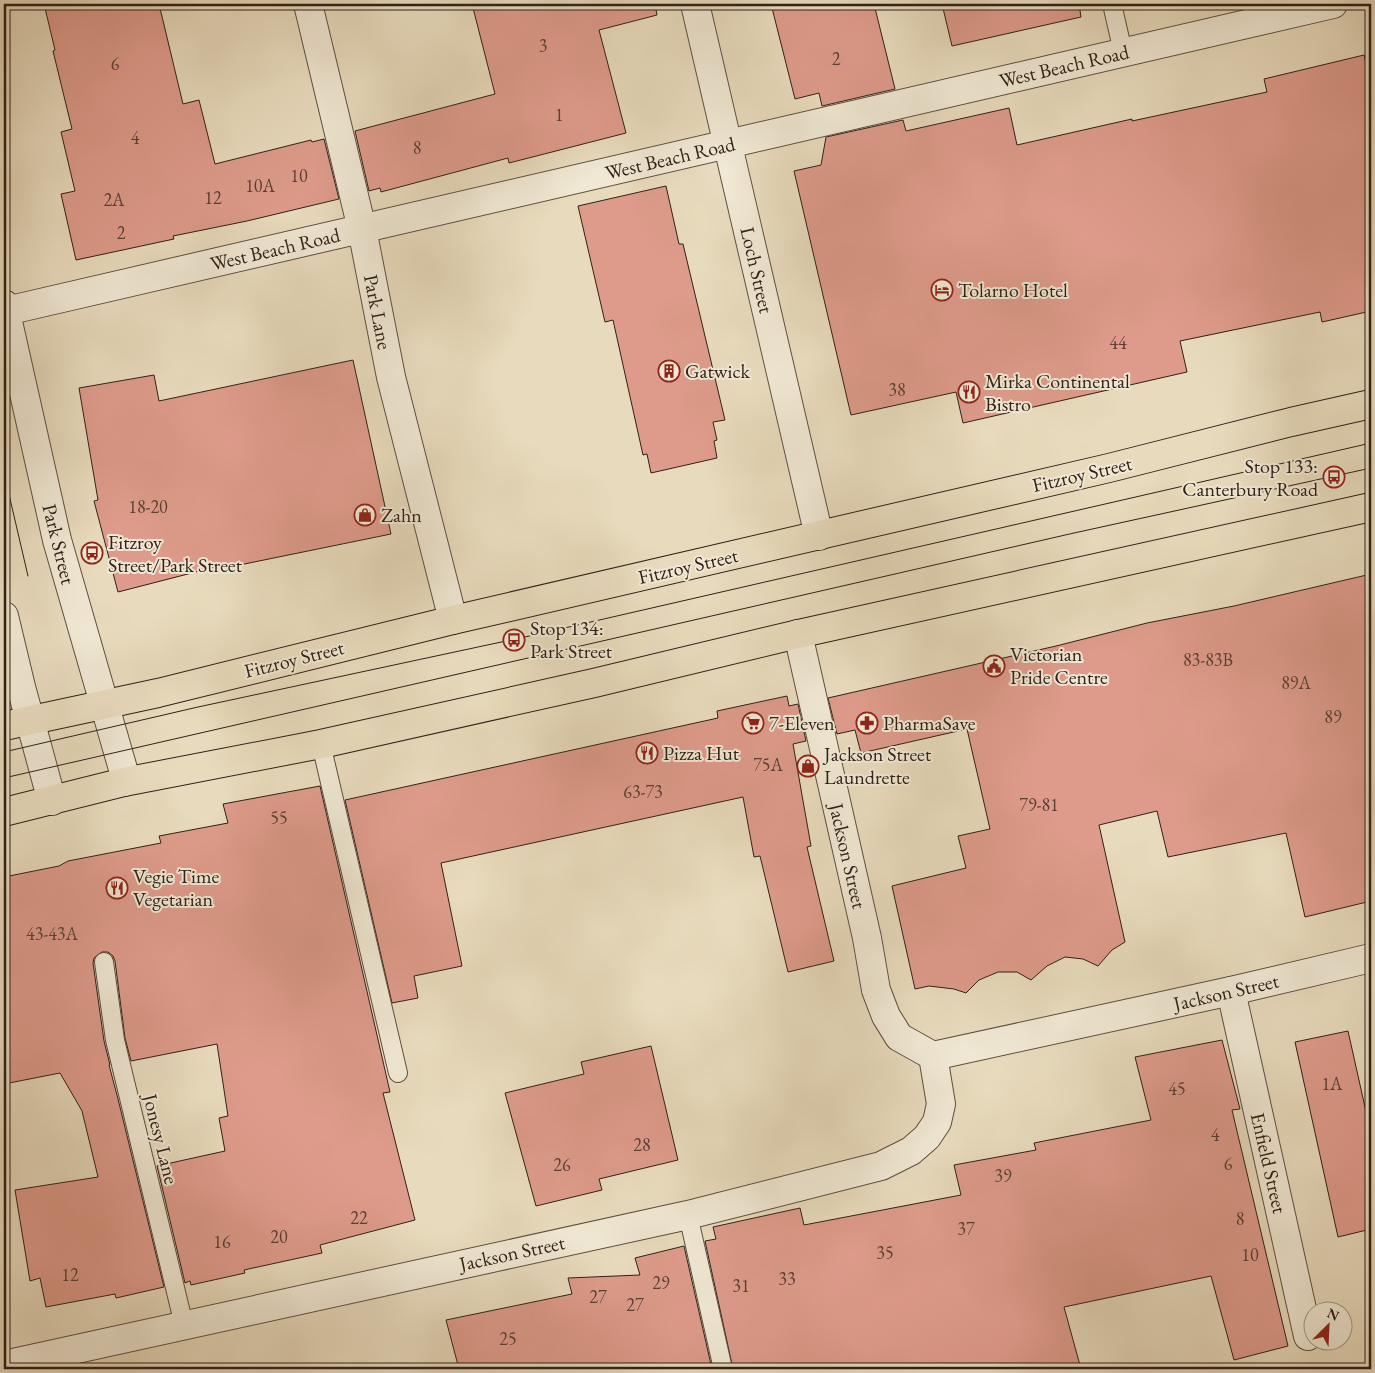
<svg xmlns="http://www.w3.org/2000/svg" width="1375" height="1373" viewBox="0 0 1375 1373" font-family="'EB Garamond',serif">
	<rect width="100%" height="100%" fill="#e8dbbd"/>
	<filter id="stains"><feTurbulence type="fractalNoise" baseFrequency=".004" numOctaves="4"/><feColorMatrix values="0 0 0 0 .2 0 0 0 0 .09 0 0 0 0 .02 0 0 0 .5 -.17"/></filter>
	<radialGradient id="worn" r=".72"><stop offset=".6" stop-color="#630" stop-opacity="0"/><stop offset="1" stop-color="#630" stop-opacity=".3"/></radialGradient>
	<g fill="#de9b8b" stroke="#2f2018">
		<polygon points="44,4 159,4 183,104 199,100 215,164 311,140 312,142 324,139 339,199 247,221 173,236 174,239 76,260 61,194 75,191 61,132 72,129 53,51 55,50"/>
		<polygon points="472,4 655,4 657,15 599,30 626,133 509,163 508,158 381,192 380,188 369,191 355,131 495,94"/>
		<polygon points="771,4 874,4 895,89 822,106 819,93 795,99"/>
		<polygon points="942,4 1079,4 1081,17 952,46"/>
		<polygon points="1364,55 1371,84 1371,311 1322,322 1320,312 1180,341 1187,372 963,423 956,392 851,415 794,171 821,165 826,137 903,120 906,131 1009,108 1017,145 1132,119 1132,121 1267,92 1264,79"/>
		<polygon points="666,186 679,244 683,244 725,420 713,422 717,440 714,441 717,458 651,473 647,454 643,455 613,320 605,322 578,206"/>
		<polygon points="353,360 391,534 220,569 219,566 118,592 94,501 98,500 79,388 154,375 159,401"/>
		<polygon points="1371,574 1371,901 1305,917 1286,833 1168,857 1157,811 1099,825 1125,942 1112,950 1098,966 1083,959 1065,957 1047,966 1031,980 1017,972 998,972 979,980 966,993 954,989 929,986 915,989 892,886 966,868 958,836 990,829 967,729 861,753 855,730 837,734 828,698 1056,646 1147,623 1234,606"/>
		<polygon points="787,696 789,706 798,704 806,741 793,744 811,846 807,847 834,961 788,972 760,856 754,857 743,797 441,863 462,966 414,976 418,998 392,1003 345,800 718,718 717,711"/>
		<polygon points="320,786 390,1092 383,1093 415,1220 320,1245 322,1253 244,1270 245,1273 191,1285 190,1281 185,1283 157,1166 225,1151 219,1118 228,1116 217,1044 131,1061 125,1038 115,961 113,956 108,952 102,952 94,958 93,963 104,1041 110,1065 109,1065 118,1099 164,1287 116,1298 115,1294 46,1307 40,1278 30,1281 15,1190 98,1177 82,1111 60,1073 4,1084 4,877 59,866 68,861 161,843 159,836 228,823 223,804"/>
		<polygon points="1348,1031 1371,1134 1371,1229 1338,1237 1295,1042"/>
		<polygon points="1222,1040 1240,1109 1232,1110 1288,1346 1234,1360 1211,1276 1064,1307 1081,1369 733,1369 705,1241 716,1239 713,1227 800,1208 804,1225 961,1195 954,1165 1036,1150 1034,1143 1151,1120 1135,1057"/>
		<polygon points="651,1046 678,1160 599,1179 602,1190 536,1206 505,1093 584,1074 581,1062"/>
		<polygon points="684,1246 712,1369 459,1369 446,1320 572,1294 568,1278 640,1275 635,1258"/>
	</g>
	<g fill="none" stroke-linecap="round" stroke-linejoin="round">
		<g stroke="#5d4f41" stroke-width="20">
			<g id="service">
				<polyline points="1112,4 1123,52"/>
				<polyline points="321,744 398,1073"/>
				<polyline points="104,962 115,1040 184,1325"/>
				<polyline points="688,1215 723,1369"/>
			</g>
		</g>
		<g stroke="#5d4f41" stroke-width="30">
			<g id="minor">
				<polyline points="308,4 362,229 391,377 453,620"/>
				<polyline points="695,4 819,536"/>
				<polyline points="4,304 57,540 123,769 124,782"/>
				<polyline points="6,311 1333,4"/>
				<polyline points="4,616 21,687 52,801"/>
				<polyline points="798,634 867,938 876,990 886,1016 899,1037 933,1056 1231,991 1371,958"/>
				<polyline points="1231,991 1308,1336"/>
				<polyline points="4,1365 688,1215 881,1166 911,1151 927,1137 937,1122 941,1104 933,1056"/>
			</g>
		</g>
		<g stroke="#2f2018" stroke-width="30">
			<g id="primary">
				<polyline points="4,726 158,693 453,620 1109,468 1291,422 1371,404"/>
				<polyline points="4,812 124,782 321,744 594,683 798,634 1371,507"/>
			</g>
		</g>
		<use href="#service" stroke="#f0e8d4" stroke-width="18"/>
		<use href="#minor" stroke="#f0e8d4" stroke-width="28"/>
		<use href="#primary" stroke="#e8dbbd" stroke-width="28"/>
		<g stroke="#2f2018" stroke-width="1">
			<polyline points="4,473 28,576"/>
			<polyline points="4,752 198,707 534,635 1371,443"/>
			<polyline points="4,778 1074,533 1371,468"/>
		</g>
	</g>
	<defs>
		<g id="hotel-ring" transform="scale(1.125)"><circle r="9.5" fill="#f0e8d4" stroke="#8f2418" stroke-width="1.5"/><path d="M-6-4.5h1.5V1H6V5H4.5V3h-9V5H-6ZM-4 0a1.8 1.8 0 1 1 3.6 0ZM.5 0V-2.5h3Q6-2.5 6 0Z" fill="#8f2418"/></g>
		<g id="building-ring" transform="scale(1.125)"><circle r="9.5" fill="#f0e8d4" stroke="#8f2418" stroke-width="1.5"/><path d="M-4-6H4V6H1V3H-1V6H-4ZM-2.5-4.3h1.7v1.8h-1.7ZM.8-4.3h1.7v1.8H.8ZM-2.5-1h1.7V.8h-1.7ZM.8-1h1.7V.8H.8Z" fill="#8f2418"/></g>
		<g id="restaurant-ring" transform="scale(1.125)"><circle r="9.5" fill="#f0e8d4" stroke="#8f2418" stroke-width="1.5"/><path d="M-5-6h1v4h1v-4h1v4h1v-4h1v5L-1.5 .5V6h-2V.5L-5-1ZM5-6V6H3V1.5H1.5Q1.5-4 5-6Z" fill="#8f2418"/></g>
		<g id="bus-ring" transform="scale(1.125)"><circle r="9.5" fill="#f0e8d4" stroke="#8f2418" stroke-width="1.5"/><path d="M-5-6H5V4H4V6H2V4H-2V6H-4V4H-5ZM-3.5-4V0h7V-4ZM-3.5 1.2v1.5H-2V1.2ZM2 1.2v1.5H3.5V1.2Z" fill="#8f2418"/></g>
		<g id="shop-ring" transform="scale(1.125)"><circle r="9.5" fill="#f0e8d4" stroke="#8f2418" stroke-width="1.5"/><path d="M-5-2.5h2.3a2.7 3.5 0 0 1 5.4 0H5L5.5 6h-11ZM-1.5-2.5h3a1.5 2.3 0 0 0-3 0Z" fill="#8f2418"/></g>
		<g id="civic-ring" transform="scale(1.125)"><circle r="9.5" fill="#f0e8d4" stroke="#8f2418" stroke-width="1.5"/><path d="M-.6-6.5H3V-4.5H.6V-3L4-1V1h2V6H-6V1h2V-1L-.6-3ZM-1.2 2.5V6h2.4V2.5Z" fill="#8f2418"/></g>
		<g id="supermarket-ring" transform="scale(1.125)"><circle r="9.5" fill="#f0e8d4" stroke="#8f2418" stroke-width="1.5"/><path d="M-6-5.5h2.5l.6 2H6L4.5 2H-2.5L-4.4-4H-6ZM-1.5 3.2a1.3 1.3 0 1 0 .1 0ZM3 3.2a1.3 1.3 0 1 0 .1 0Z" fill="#8f2418"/></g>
		<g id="pharmacy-ring" transform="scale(1.125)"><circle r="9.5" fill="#f0e8d4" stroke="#8f2418" stroke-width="1.5"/><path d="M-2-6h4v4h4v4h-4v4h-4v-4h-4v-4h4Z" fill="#8f2418"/></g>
	</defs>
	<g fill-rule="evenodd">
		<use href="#hotel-ring" x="942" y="290"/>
		<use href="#building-ring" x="669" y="371"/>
		<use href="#restaurant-ring" x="969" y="392"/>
		<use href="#bus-ring" x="1334" y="477"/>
		<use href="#shop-ring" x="365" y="515"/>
		<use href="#bus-ring" x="92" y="553"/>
		<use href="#bus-ring" x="514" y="640"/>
		<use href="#civic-ring" x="994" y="666"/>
		<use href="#supermarket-ring" x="753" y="723"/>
		<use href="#pharmacy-ring" x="867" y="723"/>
		<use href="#restaurant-ring" x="647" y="753"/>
		<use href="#shop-ring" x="808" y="766"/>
		<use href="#restaurant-ring" x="117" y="888"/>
	</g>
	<g text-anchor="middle" stroke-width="4" stroke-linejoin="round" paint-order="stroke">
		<g font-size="18" fill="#5b3f35">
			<text x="543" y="52">3</text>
			<text x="836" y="65">2</text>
			<text x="115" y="70">6</text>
			<text x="559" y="121">1</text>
			<text x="135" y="144">4</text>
			<text x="417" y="154">8</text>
			<text x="299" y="182">10</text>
			<text x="260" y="192">10A</text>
			<text x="213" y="204">12</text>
			<text x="114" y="206">2A</text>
			<text x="121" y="239">2</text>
			<text x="1118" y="349">44</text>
			<text x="897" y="396">38</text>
			<text x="148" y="513">18-20</text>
			<text x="1208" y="666">83-83B</text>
			<text x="1296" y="689">89A</text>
			<text x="1333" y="723">89</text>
			<text x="768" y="771">75A</text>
			<text x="643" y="798">63-73</text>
			<text x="1039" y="811">79-81</text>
			<text x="279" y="824">55</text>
			<text x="52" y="940">43-43A</text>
			<text x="1332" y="1090">1A</text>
			<text x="1177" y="1095">45</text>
			<text x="1215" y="1141">4</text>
			<text x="642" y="1151">28</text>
			<text x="1228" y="1170">6</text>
			<text x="562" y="1171">26</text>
			<text x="1003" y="1182">39</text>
			<text x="359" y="1224">22</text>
			<text x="1240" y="1225">8</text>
			<text x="966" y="1235">37</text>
			<text x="279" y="1243">20</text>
			<text x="222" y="1248">16</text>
			<text x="885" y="1259">35</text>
			<text x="1250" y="1261">10</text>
			<text x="70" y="1281">12</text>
			<text x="787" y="1285">33</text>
			<text x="661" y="1289">29</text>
			<text x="741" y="1292">31</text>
			<text x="598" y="1303">27</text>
			<text x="635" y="1311">27</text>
			<text x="508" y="1345">25</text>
		</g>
		<g font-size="20" fill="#2f2018" stroke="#f0e8d4">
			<text transform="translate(1064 66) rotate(-13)" y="7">West Beach Road</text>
			<text transform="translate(670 158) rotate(-13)" y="7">West Beach Road</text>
			<text transform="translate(275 249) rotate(-13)" y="7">West Beach Road</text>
			<text transform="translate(757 270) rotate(77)" y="7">Loch Street</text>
			<text transform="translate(378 312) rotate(79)" y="7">Park Lane</text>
			<text transform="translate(1082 474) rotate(-13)" y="7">Fitzroy Street</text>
			<text transform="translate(59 544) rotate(76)" y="7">Park Street</text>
			<text transform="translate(688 566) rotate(-13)" y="7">Fitzroy Street</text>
			<text transform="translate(294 659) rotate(-14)" y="7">Fitzroy Street</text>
			<text transform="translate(848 856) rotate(77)" y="7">Jackson Street</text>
			<text transform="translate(1226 992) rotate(-13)" y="7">Jackson Street</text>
			<text transform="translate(161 1139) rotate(76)" y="7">Jonesy Lane</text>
			<text transform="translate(1269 1163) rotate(77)" y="7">Enfield Street</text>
			<text transform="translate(512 1253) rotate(-12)" y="7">Jackson Street</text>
		</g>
		<g font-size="20" fill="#2f2018" stroke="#f0e8d4" text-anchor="start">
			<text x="958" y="297">Tolarno Hotel</text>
			<text x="685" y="378">Gatwick</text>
			<text x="985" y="388">Mirka Continental<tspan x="985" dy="23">Bistro</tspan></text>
			<text x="1318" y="473" text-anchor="end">Stop 133:<tspan x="1318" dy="23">Canterbury Road</tspan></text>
			<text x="381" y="522">Zahn</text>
			<text x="108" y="549">Fitzroy<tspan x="108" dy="23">Street/Park Street</tspan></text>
			<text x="530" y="635">Stop 134:<tspan x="530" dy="23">Park Street</tspan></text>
			<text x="1010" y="661">Victorian<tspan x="1010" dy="23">Pride Centre</tspan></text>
			<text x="769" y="730">7-Eleven</text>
			<text x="883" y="730">PharmaSave</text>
			<text x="663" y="760">Pizza Hut</text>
			<text x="824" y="761">Jackson Street<tspan x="824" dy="23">Laundrette</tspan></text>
			<text x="133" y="883">Vegie Time<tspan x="133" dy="23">Vegetarian</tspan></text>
		</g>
	</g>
	<rect width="1375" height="1373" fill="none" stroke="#e8dbbd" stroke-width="20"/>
	<rect x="5" y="5" width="1365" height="1363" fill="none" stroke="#2f2018" stroke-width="2.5"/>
	<rect x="10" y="10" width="1355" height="1353" fill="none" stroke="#2f2018"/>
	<g transform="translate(1328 1326) rotate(24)"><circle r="24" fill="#f0e8d4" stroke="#a39889"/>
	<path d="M0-4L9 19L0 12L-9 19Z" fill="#8f2418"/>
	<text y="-8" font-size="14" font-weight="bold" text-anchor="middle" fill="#2f2018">N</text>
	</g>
	<rect width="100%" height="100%" filter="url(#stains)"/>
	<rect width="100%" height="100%" fill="url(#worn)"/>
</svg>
